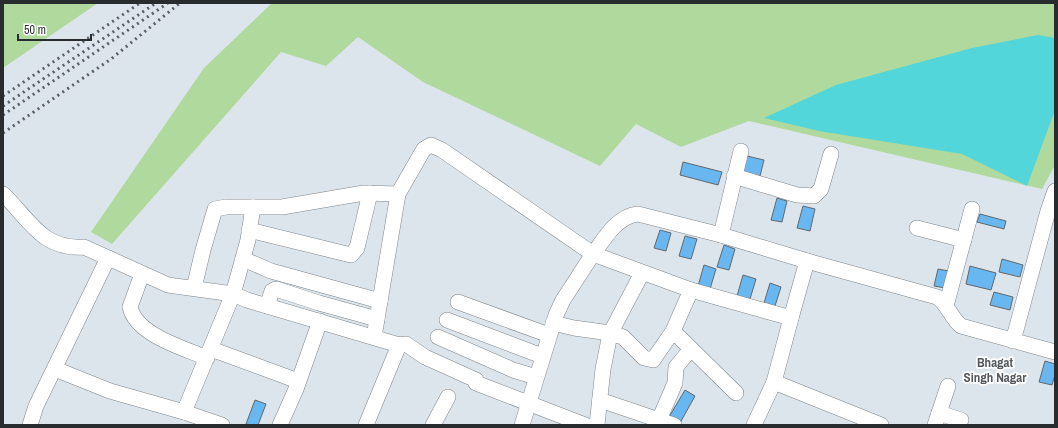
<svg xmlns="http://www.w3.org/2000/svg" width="1058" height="428" viewBox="0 0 1058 428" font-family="'Archivo Narrow',sans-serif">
	<rect width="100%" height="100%" fill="#dde5ec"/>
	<g fill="#b0d99d">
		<polygon points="3,3 98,3 3,68"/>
		<polygon points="272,3 1055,3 1055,165 1042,189 749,121 681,147 636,124 600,166 423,82 358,37 326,66 281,52 112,244 91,232 204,68"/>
	</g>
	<polygon fill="#52d6d9" points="1038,35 1055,38 1055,110 1027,186 962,154 819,131 764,118 836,85 972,48"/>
	<g fill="#68b7f0" stroke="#61686d">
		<polygon points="747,156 764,160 760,176 743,172"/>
		<polygon points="683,162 722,172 718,185 680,175"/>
		<polygon points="777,198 787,201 782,222 771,220"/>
		<polygon points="803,206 815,209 810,231 797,228"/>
		<polygon points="980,214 1006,221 1004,229 977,222"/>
		<polygon points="660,230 671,233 666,251 654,248"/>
		<polygon points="685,236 697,239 691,259 679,256"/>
		<polygon points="724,245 735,249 729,270 717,267"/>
		<polygon points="1002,259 1023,265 1020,277 999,272"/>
		<polygon points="704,265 716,269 710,289 698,286"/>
		<polygon points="970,266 996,273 991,290 966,284"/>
		<polygon points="938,269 949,271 945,288 934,286"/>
		<polygon points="743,275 756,279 750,299 737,296"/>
		<polygon points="770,283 781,287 775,306 764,303"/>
		<polygon points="994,292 1013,297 1010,310 990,305"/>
		<polygon points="1045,361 1055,364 1055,375 1052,385 1039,382"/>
		<polygon points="685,390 695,396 680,423 669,417"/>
		<polygon points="255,400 266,404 258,425 250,425 246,424"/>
	</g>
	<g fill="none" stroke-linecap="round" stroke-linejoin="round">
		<g stroke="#7e858a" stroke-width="16">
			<g id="minor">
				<polyline points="734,176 797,195 814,196 821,189 831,154"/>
				<path d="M 3,194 C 30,220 42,250 84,247 L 168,285 L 233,294 L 247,300 L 399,345 L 406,344 L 425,357 L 476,380 L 476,383 L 585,425"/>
				<polyline points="917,228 964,240"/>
				<polyline points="249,230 351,255 357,248 370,193"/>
				<polyline points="721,235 741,151"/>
				<polyline points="243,259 271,271 380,301"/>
				<path d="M 142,274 L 130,307 C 136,335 184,348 207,358"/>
				<polyline points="194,288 203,250 215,209 226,207 282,207 364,193 398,194"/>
				<polyline points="458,302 549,335"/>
				<polyline points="267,306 272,291 276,289 319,303 377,319"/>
				<polyline points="946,306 972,209"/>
				<polyline points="447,320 542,356"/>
				<polyline points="553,323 574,328 610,333"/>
				<polyline points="673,331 736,393"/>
				<polyline points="610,333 623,337 644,358 653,360 673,331 691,290"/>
				<path d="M 374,337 L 398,194 L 421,154 L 424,149 L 431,145 L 442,150 L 593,254 C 605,238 617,216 638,214 L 721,235 L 807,261"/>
				<polyline points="438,337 513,370 536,377"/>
				<polyline points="1013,341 1048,211 1055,191"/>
				<polyline points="211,349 298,381"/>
				<polyline points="55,369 110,391 184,412"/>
				<polyline points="774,382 881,425"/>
				<polyline points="600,400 674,425"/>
				<polyline points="939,413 961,420"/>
				<polyline points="659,420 675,383 676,367 691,349"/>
				<polyline points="30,425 36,406 108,258"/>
				<polyline points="222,425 184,412 233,294 248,240 253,207"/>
				<polyline points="280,425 296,389 320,321"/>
				<polyline points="366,425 399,345"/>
				<polyline points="433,425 448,397"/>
				<path d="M 522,425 L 556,315 L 563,300 L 593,254 L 691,290 L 791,318 L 807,261 L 937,297 C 947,303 951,318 961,326 L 1055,352"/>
				<polyline points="597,425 603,369 610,334 642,273"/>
				<polyline points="754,425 774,382 791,318"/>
				<polyline points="935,425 948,386"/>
			</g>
		</g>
		<use href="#minor" stroke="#fff" stroke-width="15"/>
		<g stroke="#5b5f63" stroke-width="3" stroke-dasharray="2 4" stroke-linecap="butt">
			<polyline points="3,96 140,3"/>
			<polyline points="3,106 156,3"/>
			<polyline points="3,115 168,3"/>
			<polyline points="3,133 111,59 180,3"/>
		</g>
	</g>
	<g text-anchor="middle" stroke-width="3.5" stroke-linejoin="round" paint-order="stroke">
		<g font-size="13" font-weight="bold" fill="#52585e" stroke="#fff">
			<text x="995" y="367">Bhagat<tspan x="995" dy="15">Singh Nagar</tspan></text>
		</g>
	</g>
	<rect width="1058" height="428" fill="none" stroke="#292c2f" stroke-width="8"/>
	<path d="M18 34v6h73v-6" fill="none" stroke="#292c2f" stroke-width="2"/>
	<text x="24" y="34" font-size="12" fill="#292c2f" stroke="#ffffff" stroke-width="3" paint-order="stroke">50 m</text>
</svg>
